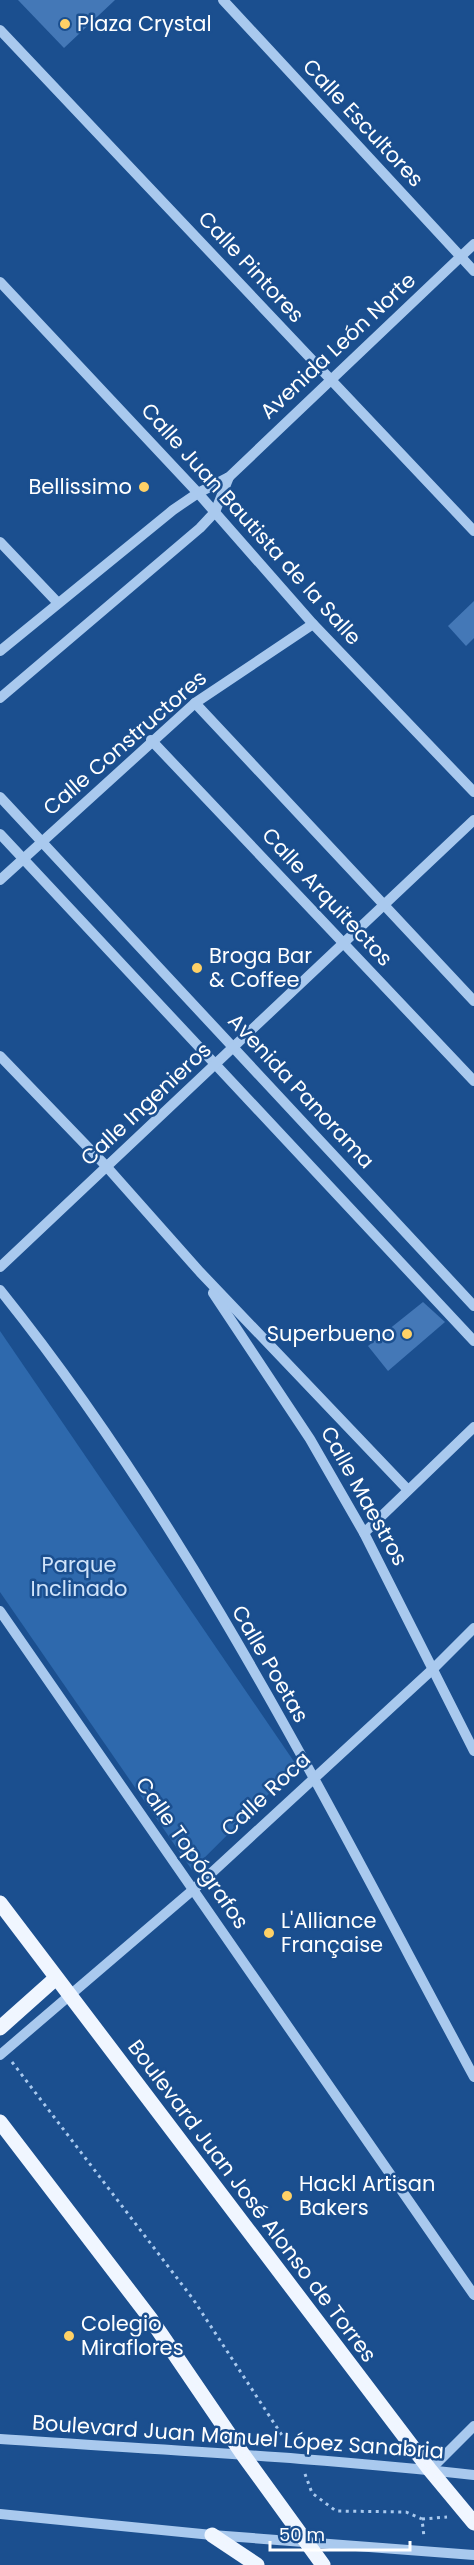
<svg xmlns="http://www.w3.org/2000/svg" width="474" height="2565" viewBox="0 0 474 2565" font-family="Poppins,sans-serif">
	<rect width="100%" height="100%" fill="#1b4f8f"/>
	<polygon fill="#2e69ad" points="0,1331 297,1766 192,1870 0,1592"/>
	<g fill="#4478b7">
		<polygon points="18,0 115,0 64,48"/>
		<polygon points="474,601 474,638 466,646 448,626"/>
		<polygon points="423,1302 445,1322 388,1371 368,1346"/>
	</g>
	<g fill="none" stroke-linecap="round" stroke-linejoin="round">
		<g stroke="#a9c9ee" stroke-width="3" stroke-dasharray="3 4.5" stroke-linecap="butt">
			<polyline points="12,2062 193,2299 287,2443"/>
			<polyline points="305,2474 312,2493 336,2511 406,2512 422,2519 424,2537"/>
			<polyline points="422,2519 447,2517"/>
		</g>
		<g stroke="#a9c9ee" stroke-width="10">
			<polyline points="223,0 474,271"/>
			<polyline points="0,30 474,531"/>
			<polyline points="0,282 198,493 313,624 474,792"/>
			<polyline points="0,542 58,603"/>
			<polyline points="0,651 173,510 198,493 229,477 474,244"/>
			<polyline points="0,698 200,528 215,512 229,477"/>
			<polyline points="195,703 474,1001"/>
			<polyline points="151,740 474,1081"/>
			<polyline points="0,797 474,1306"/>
			<polyline points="0,834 474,1341"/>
			<polyline points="0,880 195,703 313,624"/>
			<polyline points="0,1056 106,1166 200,1272 408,1490"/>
			<polyline points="0,1267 474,820"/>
			<path d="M 0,1290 C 192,1529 329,1808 474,2077"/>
			<polyline points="213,1293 310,1439 364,1533 474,1751"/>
			<polyline points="364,1533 474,1427"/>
			<polyline points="0,1611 474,2295"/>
			<polyline points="0,2055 194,1889 434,1668 474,1628"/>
			<path d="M 0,2439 C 158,2450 317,2457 474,2475"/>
			<polyline points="430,2470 474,2426"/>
			<polyline points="0,2514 212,2535 474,2555"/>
		</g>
		<g stroke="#f0f6ff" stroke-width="15">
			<polyline points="0,1903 430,2470 474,2523"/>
			<polyline points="0,2028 56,1978"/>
			<polyline points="0,2122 150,2318 244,2456 323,2565"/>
			<polyline points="212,2535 257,2565"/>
		</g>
	</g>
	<g fill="#ffd166" stroke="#1b4f8f" stroke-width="2">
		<circle cx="65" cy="24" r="6"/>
		<circle cx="144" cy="487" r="6"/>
		<circle cx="197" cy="968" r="6"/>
		<circle cx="407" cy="1334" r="6"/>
		<circle cx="269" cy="1933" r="6"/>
		<circle cx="287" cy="2196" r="6"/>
		<circle cx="69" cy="2336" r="6"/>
	</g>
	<g text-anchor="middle" stroke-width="5" stroke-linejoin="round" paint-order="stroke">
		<g font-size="21" fill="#fff" stroke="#1b4f8f" text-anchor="start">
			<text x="77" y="31">Plaza Crystal</text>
			<text x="132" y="494" text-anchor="end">Bellissimo</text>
			<text x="209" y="963">Broga Bar<tspan x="209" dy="24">&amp; Coffee</tspan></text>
			<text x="395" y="1341" text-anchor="end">Superbueno</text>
			<text x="281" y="1928">L'Alliance<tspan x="281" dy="24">Française</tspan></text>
			<text x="299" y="2191">Hackl Artisan<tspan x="299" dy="24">Bakers</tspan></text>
			<text x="81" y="2331">Colegio<tspan x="81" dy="24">Miraflores</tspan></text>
		</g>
		<g font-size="21" fill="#fff" stroke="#1b4f8f">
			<text transform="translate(363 123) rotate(47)" y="7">Calle Escultores</text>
			<text transform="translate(251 267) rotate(47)" y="7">Calle Pintores</text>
			<text transform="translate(338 346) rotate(-43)" y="7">Avenida León Norte</text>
			<text transform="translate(251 524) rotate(48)" y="7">Calle Juan Bautista de la Salle</text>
			<text transform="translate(125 743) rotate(-41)" y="7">Calle Constructores</text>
			<text transform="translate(327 897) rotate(47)" y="7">Calle Arquitectos</text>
			<text transform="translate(301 1091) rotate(47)" y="7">Avenida Panorama</text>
			<text transform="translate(146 1104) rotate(-43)" y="7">Calle Ingenieros</text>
			<text transform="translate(364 1496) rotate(61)" y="7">Calle Maestros</text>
			<text transform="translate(270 1664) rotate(60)" y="7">Calle Poetas</text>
			<text transform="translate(266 1794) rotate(-43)" y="7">Calle Roca</text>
			<text transform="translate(192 1853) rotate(55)" y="7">Calle Topógrafos</text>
			<text transform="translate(252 2201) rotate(53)" y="7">Boulevard Juan José Alonso de Torres</text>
			<text transform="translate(238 2437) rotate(4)" y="7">Boulevard Juan Manuel López Sanabria</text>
		</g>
		<g font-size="21" fill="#cfe3fa" stroke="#1b4f8f">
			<text x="79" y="1572">Parque<tspan x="79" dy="24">Inclinado</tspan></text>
		</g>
	</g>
	<path d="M270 2541v9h140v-9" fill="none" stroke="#ffffff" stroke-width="3"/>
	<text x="279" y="2541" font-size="18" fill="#ffffff" stroke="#1b4f8f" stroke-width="4.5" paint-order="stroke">50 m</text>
</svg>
